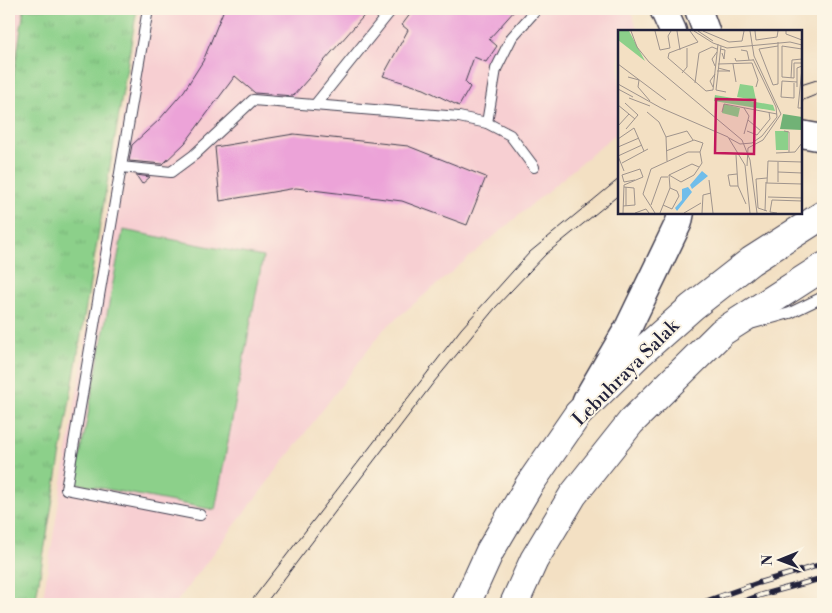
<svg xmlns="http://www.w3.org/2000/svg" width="832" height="613" viewBox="0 0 832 613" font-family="'Libre Bodoni',serif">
	<defs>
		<pattern id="grass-tufts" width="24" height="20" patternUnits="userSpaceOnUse" patternTransform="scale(1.25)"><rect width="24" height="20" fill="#8cd08a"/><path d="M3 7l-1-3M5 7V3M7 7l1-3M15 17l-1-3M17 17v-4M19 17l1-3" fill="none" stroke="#78b278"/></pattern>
	</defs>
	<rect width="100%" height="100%" fill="#fcf5e5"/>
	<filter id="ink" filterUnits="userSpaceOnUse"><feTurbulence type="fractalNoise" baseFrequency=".02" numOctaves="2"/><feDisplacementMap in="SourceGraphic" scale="10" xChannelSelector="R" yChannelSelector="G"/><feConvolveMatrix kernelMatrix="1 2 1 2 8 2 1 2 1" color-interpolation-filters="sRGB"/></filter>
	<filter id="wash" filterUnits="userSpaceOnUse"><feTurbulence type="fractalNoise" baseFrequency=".0096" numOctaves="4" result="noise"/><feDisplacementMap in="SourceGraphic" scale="20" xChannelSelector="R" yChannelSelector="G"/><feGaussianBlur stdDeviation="1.12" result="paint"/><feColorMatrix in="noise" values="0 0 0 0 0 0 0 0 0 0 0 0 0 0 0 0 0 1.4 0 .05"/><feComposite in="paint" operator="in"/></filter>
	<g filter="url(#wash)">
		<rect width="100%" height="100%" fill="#f3e0c3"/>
		<g fill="#f7cfd2">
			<polygon points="9,9 23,9 9,98"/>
			<polygon points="140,9 630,9 638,31 620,31 619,131 384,329 175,604 42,604"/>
		</g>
		<polygon fill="url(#grass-tufts)" stroke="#577962" points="24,9 137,9 35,604 9,604 9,105"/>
		<polygon fill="#8cd08a" stroke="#577962" points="123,230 263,257 215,510 75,483"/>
		<g id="blocks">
			<g fill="#eca3d8">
				<polygon points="224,9 370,9 293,96 255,93 235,76 185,143 163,164 129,161 132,145 159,120 184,91 203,61"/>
				<polygon points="414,9 516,9 489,39 497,46 486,62 474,57 465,82 470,87 459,106 424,89 383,76 408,30 402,25"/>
				<polygon points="294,134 408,146 486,177 467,225 402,201 296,188 220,201 215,147"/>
				<polygon points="136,175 150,177 142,184"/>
			</g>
		</g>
	</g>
	<g filter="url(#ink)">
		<use href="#blocks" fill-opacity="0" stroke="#413e4f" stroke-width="1"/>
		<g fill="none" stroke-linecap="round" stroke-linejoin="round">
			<g stroke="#413e4f" stroke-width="12">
				<g id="lane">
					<polyline points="148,9 66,489 200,515"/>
					<polyline points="315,105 392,9"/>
					<polyline points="487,123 496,69 512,37 537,9"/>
					<polyline points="121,167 171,172 194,155 253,100 459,117 487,123 510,135 534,167"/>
					<polyline points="754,323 790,313 823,297"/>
				</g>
			</g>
			<g stroke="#413e4f" stroke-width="29">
				<g id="secondary">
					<polyline points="663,9 673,31"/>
					<polyline points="698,9 706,31"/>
					<polyline points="801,134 823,138"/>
					<polyline points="586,400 629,326 679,222 681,212"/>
				</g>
			</g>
			<g stroke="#413e4f" stroke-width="30">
				<g id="highway">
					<polyline points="466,604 490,551 529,485 578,414 639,354 692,307 751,261 823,215"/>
					<polyline points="514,604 534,560 573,495 631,422 722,332 823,267"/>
				</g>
			</g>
			<use href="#lane" stroke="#fff" stroke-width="10"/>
			<use href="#secondary" stroke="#fff" stroke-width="26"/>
			<use href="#highway" stroke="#fff" stroke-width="28"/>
			<g stroke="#22223b" stroke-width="1">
				<polyline points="801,85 823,78"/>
				<polyline points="801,101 823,92"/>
				<polyline points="249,604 461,329 530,252 620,178"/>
				<polyline points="265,604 434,382 495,308 546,254 620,194"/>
			</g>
			<g stroke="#22223b" stroke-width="5.5">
				<g id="rail">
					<polyline points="698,604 758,583 823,564"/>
					<polyline points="736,604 761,595 823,578"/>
				</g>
			</g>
			<use href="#rail" stroke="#fcf5e5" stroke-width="4" stroke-dasharray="11" stroke-linecap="butt"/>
		</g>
	</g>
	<g text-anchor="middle" stroke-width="4" stroke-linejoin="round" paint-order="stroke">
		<g font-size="19" fill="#22223b" stroke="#fcf5e5">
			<text transform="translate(625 372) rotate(-45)" y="7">Lebuhraya Salak</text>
		</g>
	</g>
	<g transform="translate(618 30)">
		<rect width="184" height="184" fill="#f3e0c3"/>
		<path d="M 0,1 L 11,1 L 27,31 L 0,10 ZM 97,65 L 155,75 L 157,81 L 96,71 Z" fill="#8cd08a"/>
		<path d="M 165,84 L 184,87 L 184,100 L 162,99 Z" fill="#71b276"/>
		<path d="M 122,54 L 135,56 L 138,70 L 119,67 ZM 106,74 L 122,78 L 120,87 L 104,83 ZM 157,101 L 170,101 L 170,120 L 158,120 Z" fill="#8cd08a"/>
		<path d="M 84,141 L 90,146 L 74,159 L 72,155 ZM 70,157 L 74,162 L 59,181 L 57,178 L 64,170 L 64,159 Z" fill="#70bdea"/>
		<path fill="none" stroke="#9f948d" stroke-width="1" d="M 13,1 L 19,17 L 31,32 L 124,110 L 132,130 L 139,183M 37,1 L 42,20 L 52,18 L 50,6 L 53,1M 59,1 L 62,20M 72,1 L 80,12 L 51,23 L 50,28 L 88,61 L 95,60 L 100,14M 76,1 L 95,13 L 109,18 L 172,12 L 184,15M 80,1 L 95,11M 85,1 L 111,12 L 124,11 L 126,1M 137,1 L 138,10 L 159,7 L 160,1M 168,1 L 168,4 L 184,10M 103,16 L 98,60 L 108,62M 160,16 L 141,19 L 155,55 L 160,54 L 160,12M 102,19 L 107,20 L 106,29 L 104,23M 184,19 L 164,16 L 164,47 L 176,48 L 176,33 L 184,33M 123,20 L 129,21 L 131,30M 117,28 L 118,31 L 135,30M 0,34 L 48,70M 100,34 L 134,33 L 140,50 L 138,57M 115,34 L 118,52M 97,36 L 94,29 L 99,22M 184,38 L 180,78 L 184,78M 99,41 L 112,41 L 100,38M 64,43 L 69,37 L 69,18M 10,47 L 21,50 L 20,57 L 32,71M 173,48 L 174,30 L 184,29M 77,53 L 81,23 L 94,17 L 99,19M 176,53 L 176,68 L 163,67 L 164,51 L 179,52M 0,54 L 43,78 L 110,107 L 127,135 L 132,183M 95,57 L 92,51 L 97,44M 179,57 L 179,38 L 184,36M 0,59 L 15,67M 11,68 L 32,76M 7,73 L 20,85 L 8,99M 0,75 L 17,89M 29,82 L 41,92 L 48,107M 104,82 L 106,74 L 159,84M 130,90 L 143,101M 0,96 L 11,84M 129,101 L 139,105 L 152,89 L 151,82M 166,101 L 171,102 L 171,122M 126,104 L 131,86 L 126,78M 48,107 L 69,101 L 75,110M 48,107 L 49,131M 111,108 L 122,114 L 134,113 L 144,106 L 159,87 L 158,77 L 135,29M 0,109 L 16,98 L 26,121M 0,117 L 21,108M 48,121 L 76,110 L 85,113 L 82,122M 158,123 L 177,122 L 184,113M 118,125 L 120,156 L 128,174M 0,126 L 24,115M 0,126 L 6,141M 4,133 L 30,119M 129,136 L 130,118 L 145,110 L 163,84 L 136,26 L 132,1M 160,142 L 184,143M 119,144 L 110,145 L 112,156 L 120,156M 51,145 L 63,152 L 76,145 L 84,133 L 82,122M 51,145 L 74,134 L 81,137M 149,148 L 138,149 L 140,178 L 149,181M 91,150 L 95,183M 160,152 L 160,132M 148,153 L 184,154M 149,153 L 150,131 L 184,132M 8,157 L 8,176M 150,167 L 184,168M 33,175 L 43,147 L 50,147M 45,175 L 54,179 L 61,166 L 59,161 L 52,158M 5,176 L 17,175 L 16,158 L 6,157M 147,181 L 148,152M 5,183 L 6,155 L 25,147 L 22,139 L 4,145 L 6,152 L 17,150M 17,183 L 28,179 L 31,183M 37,183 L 25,164 L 33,139 L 70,122 L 82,122M 42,183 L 52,158 L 51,145M 66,183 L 83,173M 84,183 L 85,165 L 93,163M 159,183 L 152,182 L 154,170 L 184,171"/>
		<path fill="#c2185b" fill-opacity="0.15" stroke="#c2185b" stroke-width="2.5" d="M 98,69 L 137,70 L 136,124 L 97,123 Z"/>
		<rect width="184" height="184" fill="none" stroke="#22223b" stroke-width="2.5"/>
	</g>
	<rect width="832" height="613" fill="none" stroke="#fcf5e5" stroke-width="30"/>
	<g transform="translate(780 560) rotate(269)" stroke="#fcf5e5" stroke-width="4" paint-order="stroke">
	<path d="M0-4L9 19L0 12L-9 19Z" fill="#22223b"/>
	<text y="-8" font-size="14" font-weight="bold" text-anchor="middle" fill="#22223b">N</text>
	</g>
</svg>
